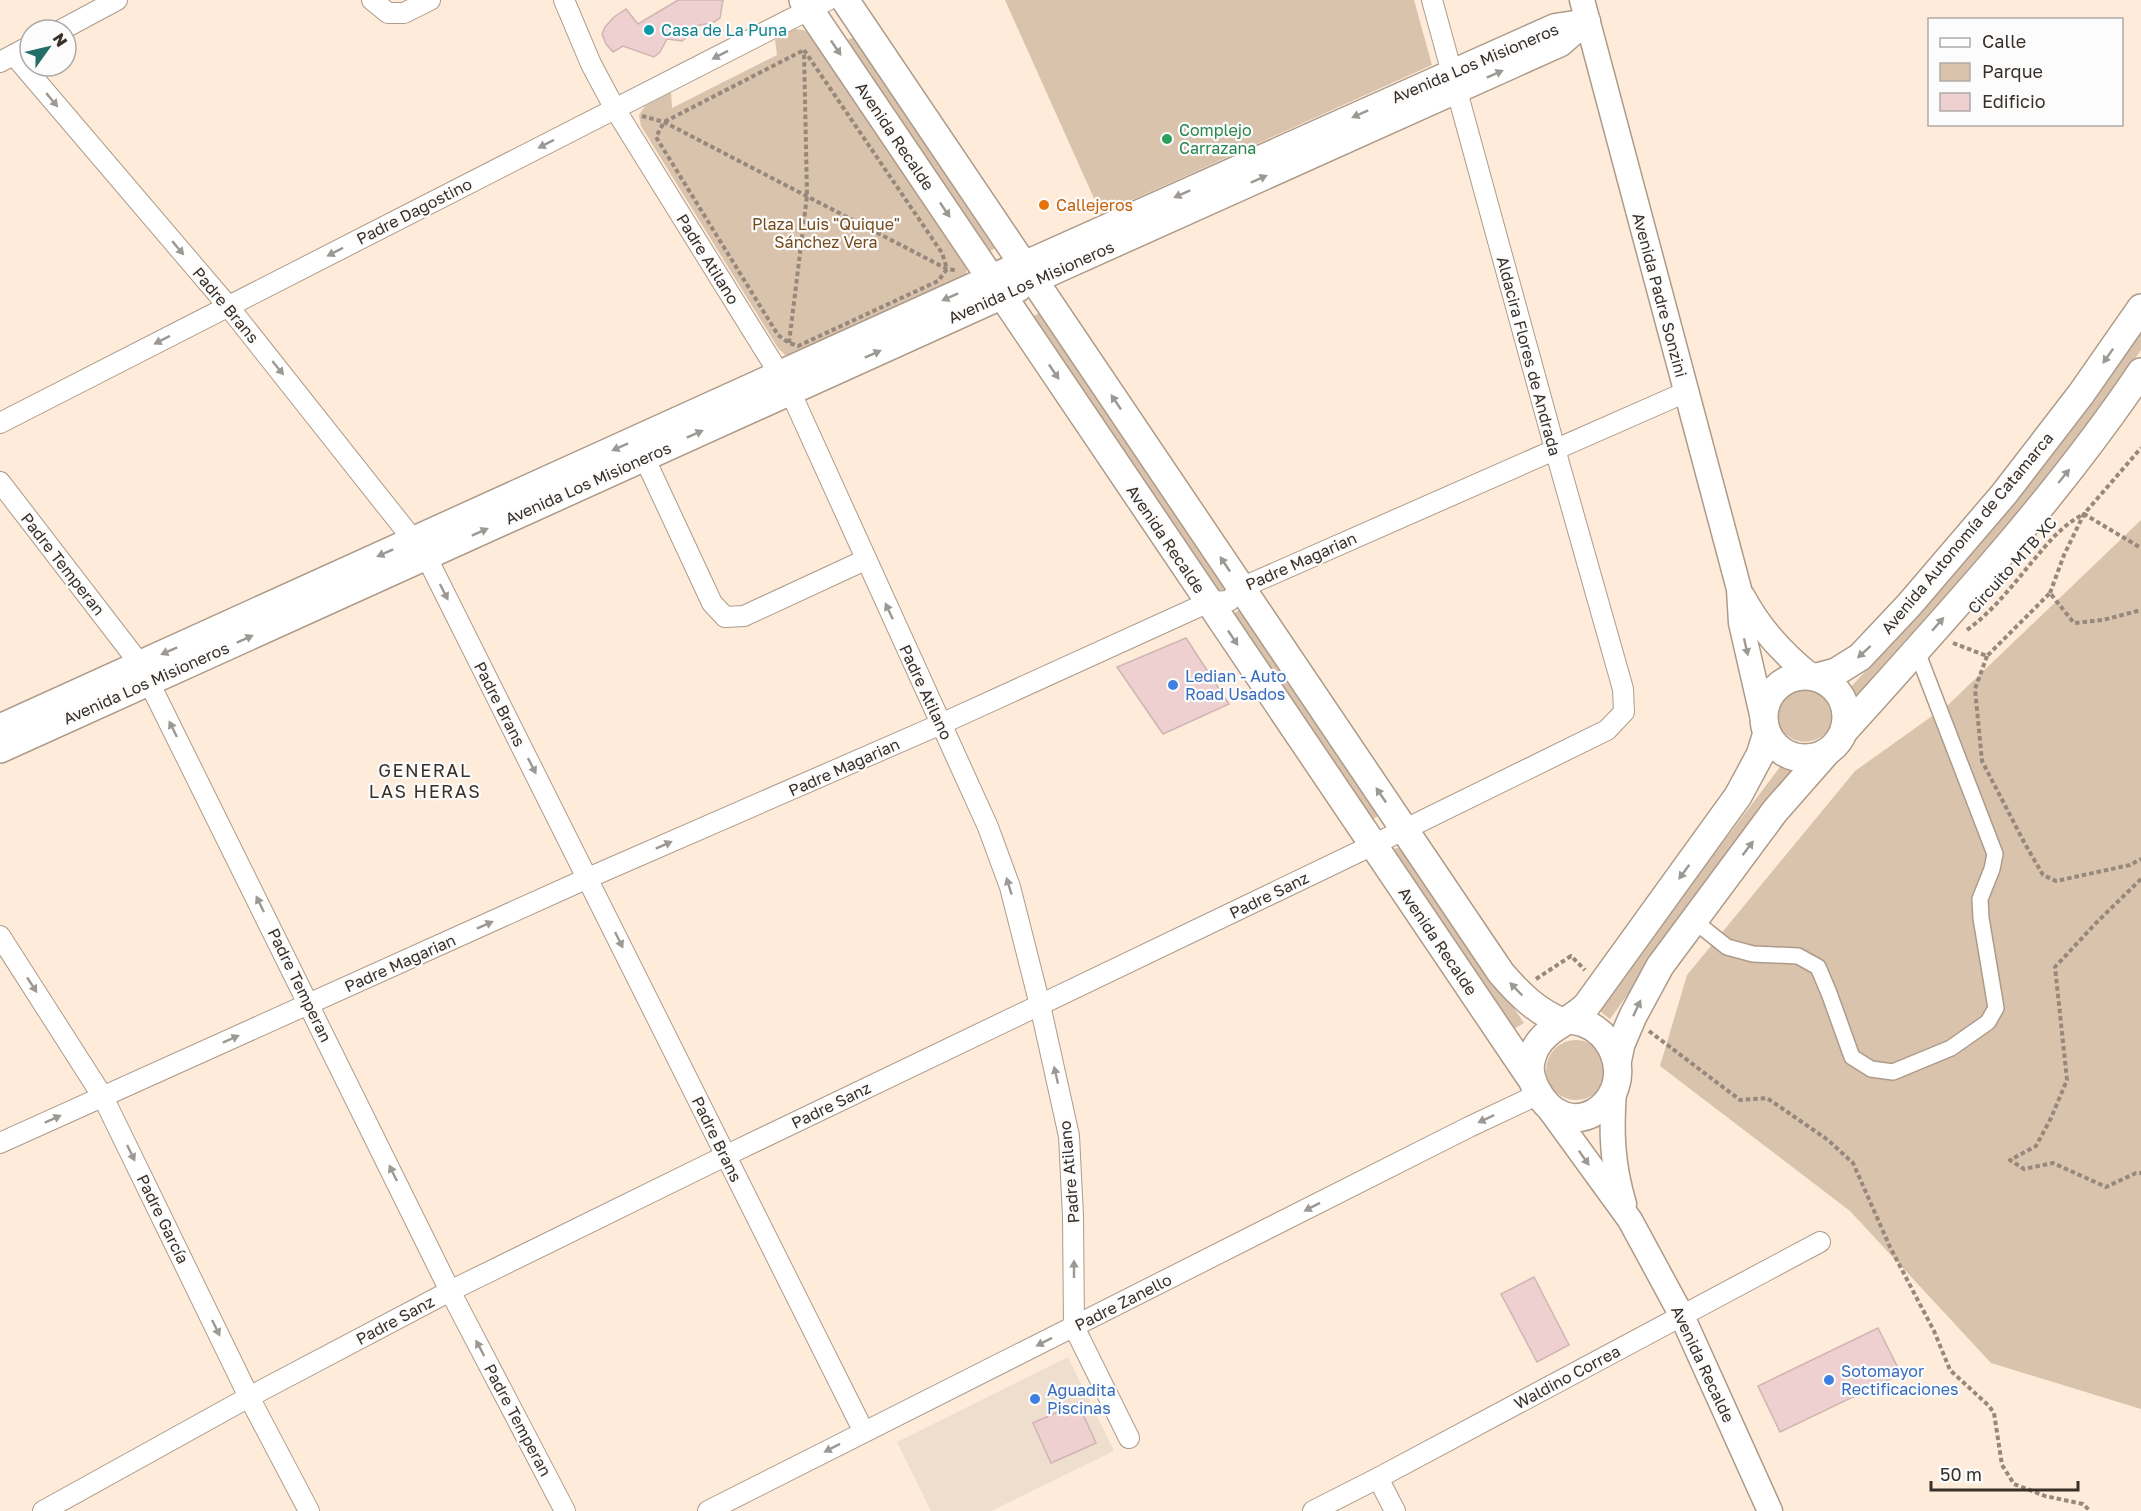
<svg xmlns="http://www.w3.org/2000/svg" width="2141" height="1511" viewBox="0 0 2141 1511" font-family="'Golos Text',sans-serif">
	<rect width="100%" height="100%" fill="#ffebd9"/>
	<polygon fill="#eedecd" points="1068,1357 1114,1451 991,1511 931,1511 897,1442"/>
	<g fill="#dac3ad">
		<polygon points="1005,0 1414,0 1432,65 1101,214"/>
		<polygon points="795,29 803,30 812,35 965,259 967,271 962,282 796,357 785,355 778,348 641,126 639,115 645,106 671,92 672,108 777,55 775,40"/>
		<polygon points="857,36 997,247 987,253 845,41"/>
		<polygon points="1041,312 1228,587 1228,592 1217,592 1029,319"/>
		<path d="M 2141,332 L 2141,350 L 2089,425 L 1964,579 L 1887,665 L 1852,700 L 1847,691 C 1929,604 2008,514 2081,418 C 2102,390 2121,361 2141,332 Z"/>
		<polygon points="2141,520 2141,1409 1991,1363 1850,1211 1660,1066 1687,975 1855,771 1949,704"/>
		<polygon points="1242,609 1381,814 1372,820 1232,614"/>
		<circle cx="1805" cy="714" r="28"/>
		<polygon points="1783,763 1793,773 1696,900 1610,1019 1597,1009"/>
		<polygon points="1404,847 1524,1023 1514,1029 1392,849"/>
		<circle cx="1576" cy="1070" r="30"/>
	</g>
	<g fill="#edd0cf" stroke="#d0b5b3" stroke-width="1.5">
		<polygon points="678,0 723,0 720,18 714,22 696,26 692,33 682,41 667,39 660,52 654,57 623,46 613,52 606,44 602,34 605,27 614,17 626,9 638,24"/>
		<polygon points="1186,638 1229,704 1163,734 1117,667"/>
		<polygon points="1534,1277 1569,1345 1537,1362 1501,1294"/>
		<polygon points="1878,1328 1901,1374 1780,1432 1758,1386"/>
		<polygon points="1078,1403 1096,1443 1051,1463 1033,1423"/>
	</g>
	<g fill="none" stroke-linecap="round" stroke-linejoin="round">
		<g stroke="#ad9b8a" stroke-width="18">
			<polyline id="pedestrian" points="1693,920 1727,947 1753,954 1798,956 1818,967 1829,993 1852,1057 1871,1069 1893,1072 1951,1048 1988,1022 1996,1008 1981,918 1980,899 1992,869 1995,854 1916,649"/>
		</g>
		<g stroke="#ad9b8a" stroke-width="22">
			<g id="minor">
				<polyline points="372,0 388,13 404,13 430,0"/>
				<polyline points="564,0 591,64 615,109 790,391 988,827 1010,887 1040,1005 1069,1136 1073,1216 1074,1327 1129,1438"/>
				<polyline points="61,30 117,0"/>
				<polyline points="14,55 228,306 426,556 864,1432"/>
				<polyline points="0,62 30,46"/>
				<polyline points="0,423 828,0"/>
				<polyline points="644,457 712,603 725,617 744,616 865,560"/>
				<polyline points="0,482 140,664 450,1291 565,1511"/>
				<polyline points="0,936 103,1097 249,1397 309,1511"/>
				<polyline points="0,1143 588,878 941,724 1209,602 1229,601 1241,588 1686,392"/>
				<polyline points="1378,1478 1395,1511"/>
				<polyline points="43,1511 249,1397 450,1291 725,1156 1373,845 1607,730 1624,712 1623,689 1555,449 1432,0"/>
				<polyline points="708,1511 1469,1127 1539,1094"/>
				<polyline points="1313,1511 1378,1478 1820,1242"/>
			</g>
		</g>
		<g stroke="#ad9b8a" stroke-width="27">
			<g id="tertiary">
				<polyline points="1582,0 1739,589 1741,623 1763,719"/>
				<polyline points="1023,264 1555,26 1588,21"/>
				<polyline points="1034,281 1561,44 1587,21"/>
				<path d="M 1743,597 C 1760,629 1782,653 1811,676"/>
				<path d="M 1614,1091 C 1611,1132 1612,1164 1624,1204"/>
				<polyline points="1550,1110 1630,1220 1682,1316 1770,1511"/>
			</g>
		</g>
		<g stroke="#ad9b8a" stroke-width="30">
			<g id="secondary">
				<polyline points="803,0 1530,1077"/>
				<path d="M 845,0 L 1501,973 C 1519,994 1537,1012 1563,1022"/>
				<circle cx="1805" cy="717" r="41"/>
				<polyline points="1817,677 1836,672 1860,657 1909,605 2004,494 2081,394 2141,308"/>
				<polyline points="0,728 1008,271"/>
				<path d="M 1844,731 C 1947,616 2055,500 2141,372"/>
				<polyline points="0,749 1018,288"/>
				<path d="M 1570,1020 C 1589,1022 1605,1033 1613,1051 C 1636,1102 1568,1150 1536,1089 C 1529,1074 1528,1065 1535,1049 C 1546,1027 1571,1022 1587,1005 L 1738,796 L 1760,755 L 1767,733"/>
				<polyline points="1617,1063 1621,1044 1633,1016 1660,966 1775,811 1826,753"/>
			</g>
		</g>
		<g stroke="#96887c" stroke-width="4" stroke-dasharray="4.5 3" stroke-linecap="butt">
			<polygon points="804,50 942,253 947,269 938,281 798,346 789,343 778,335 656,137 664,122"/>
			<polyline points="642,116 664,122 947,269 955,270"/>
			<polyline points="789,343 807,196 804,51"/>
			<polyline points="2050,593 2064,555 2084,514 2141,448"/>
			<path d="M 1967,630 C 1993,611 2012,586 2032,562 C 2048,543 2062,525 2084,514 L 2141,548"/>
			<polyline points="1953,643 1987,656 2050,593 2074,623 2103,620 2141,610"/>
			<polyline points="1987,656 1975,689 1982,761 2025,844 2043,875 2056,881 2130,865 2141,859"/>
			<polyline points="2141,879 2096,923 2055,967 2067,1080 2051,1118 2036,1146 2010,1160 2024,1169 2053,1163 2106,1187 2136,1173 2141,1173"/>
			<polyline points="1536,979 1571,956 1585,970"/>
			<polyline points="1649,1031 1740,1100 1767,1098 1828,1140 1853,1163 1890,1247 1934,1331 1950,1370 1989,1406 1994,1413 2002,1465 2014,1484 2045,1496 2083,1504 2090,1511"/>
		</g>
		<use href="#pedestrian" stroke="#fff" stroke-width="15"/>
		<use href="#minor" stroke="#fff" stroke-width="20"/>
		<use href="#tertiary" stroke="#fff" stroke-width="24"/>
		<use href="#secondary" stroke="#fff" stroke-width="27"/>
	</g>
	<defs><path id="oneway-solid" d="M-6-.8H1V-3.2L6.5 0L1 3.2V.8H-6Z" transform="scale(1.5)"/></defs>
	<g fill="#9c9894">
		<use href="#oneway-solid" transform="translate(836 48) rotate(56)"/>
		<use href="#oneway-solid" transform="translate(720 55) rotate(153)"/>
		<use href="#oneway-solid" transform="translate(1495 74) rotate(-24)"/>
		<use href="#oneway-solid" transform="translate(52 100) rotate(50)"/>
		<use href="#oneway-solid" transform="translate(1360 114) rotate(156)"/>
		<use href="#oneway-solid" transform="translate(546 144) rotate(153)"/>
		<use href="#oneway-solid" transform="translate(1259 179) rotate(-24)"/>
		<use href="#oneway-solid" transform="translate(1182 194) rotate(156)"/>
		<use href="#oneway-solid" transform="translate(945 210) rotate(56)"/>
		<use href="#oneway-solid" transform="translate(178 248) rotate(50)"/>
		<use href="#oneway-solid" transform="translate(335 252) rotate(153)"/>
		<use href="#oneway-solid" transform="translate(950 297) rotate(156)"/>
		<use href="#oneway-solid" transform="translate(162 340) rotate(153)"/>
		<use href="#oneway-solid" transform="translate(873 354) rotate(-24)"/>
		<use href="#oneway-solid" transform="translate(2108 356) rotate(125)"/>
		<use href="#oneway-solid" transform="translate(278 368) rotate(51)"/>
		<use href="#oneway-solid" transform="translate(1054 372) rotate(56)"/>
		<use href="#oneway-solid" transform="translate(1116 402) rotate(-124)"/>
		<use href="#oneway-solid" transform="translate(695 434) rotate(-24)"/>
		<use href="#oneway-solid" transform="translate(620 447) rotate(156)"/>
		<use href="#oneway-solid" transform="translate(2064 476) rotate(-51)"/>
		<use href="#oneway-solid" transform="translate(480 532) rotate(-24)"/>
		<use href="#oneway-solid" transform="translate(385 553) rotate(156)"/>
		<use href="#oneway-solid" transform="translate(1225 564) rotate(-124)"/>
		<use href="#oneway-solid" transform="translate(444 592) rotate(63)"/>
		<use href="#oneway-solid" transform="translate(889 611) rotate(-115)"/>
		<use href="#oneway-solid" transform="translate(1938 624) rotate(-49)"/>
		<use href="#oneway-solid" transform="translate(1233 638) rotate(56)"/>
		<use href="#oneway-solid" transform="translate(245 639) rotate(-24)"/>
		<use href="#oneway-solid" transform="translate(1746 647) rotate(77)"/>
		<use href="#oneway-solid" transform="translate(169 651) rotate(156)"/>
		<use href="#oneway-solid" transform="translate(1864 652) rotate(138)"/>
		<use href="#oneway-solid" transform="translate(173 729) rotate(-116)"/>
		<use href="#oneway-solid" transform="translate(532 766) rotate(63)"/>
		<use href="#oneway-solid" transform="translate(1381 795) rotate(-124)"/>
		<use href="#oneway-solid" transform="translate(664 845) rotate(-24)"/>
		<use href="#oneway-solid" transform="translate(1748 848) rotate(-53)"/>
		<use href="#oneway-solid" transform="translate(1684 872) rotate(126)"/>
		<use href="#oneway-solid" transform="translate(1009 886) rotate(-107)"/>
		<use href="#oneway-solid" transform="translate(260 904) rotate(-116)"/>
		<use href="#oneway-solid" transform="translate(485 925) rotate(-24)"/>
		<use href="#oneway-solid" transform="translate(619 940) rotate(64)"/>
		<use href="#oneway-solid" transform="translate(32 985) rotate(57)"/>
		<use href="#oneway-solid" transform="translate(1516 989) rotate(-134)"/>
		<use href="#oneway-solid" transform="translate(1637 1008) rotate(-65)"/>
		<use href="#oneway-solid" transform="translate(231 1039) rotate(-24)"/>
		<use href="#oneway-solid" transform="translate(1056 1075) rotate(-103)"/>
		<use href="#oneway-solid" transform="translate(53 1119) rotate(-24)"/>
		<use href="#oneway-solid" transform="translate(1486 1119) rotate(155)"/>
		<use href="#oneway-solid" transform="translate(131 1153) rotate(64)"/>
		<use href="#oneway-solid" transform="translate(1584 1158) rotate(55)"/>
		<use href="#oneway-solid" transform="translate(393 1173) rotate(-116)"/>
		<use href="#oneway-solid" transform="translate(1312 1207) rotate(153)"/>
		<use href="#oneway-solid" transform="translate(1074 1269) rotate(-90)"/>
		<use href="#oneway-solid" transform="translate(216 1328) rotate(64)"/>
		<use href="#oneway-solid" transform="translate(1044 1342) rotate(153)"/>
		<use href="#oneway-solid" transform="translate(480 1348) rotate(-118)"/>
		<use href="#oneway-solid" transform="translate(832 1448) rotate(153)"/>
	</g>
	<circle fill="#0f9aa8" stroke="#fcfcfc" stroke-width="2" cx="649" cy="30" r="6"/>
	<circle fill="#2e9e5b" stroke="#fcfcfc" stroke-width="2" cx="1167" cy="139" r="6"/>
	<circle fill="#e8710a" stroke="#fcfcfc" stroke-width="2" cx="1044" cy="205" r="6"/>
	<g fill="#3f7fe0" stroke="#fcfcfc" stroke-width="2">
		<circle cx="1173" cy="685" r="6"/>
		<circle cx="1829" cy="1380" r="6"/>
		<circle cx="1035" cy="1399" r="6"/>
	</g>
	<g text-anchor="middle" stroke-width="4.5" stroke-linejoin="round" paint-order="stroke">
		<g font-size="16" fill="#0d838f" stroke="#fcfcfc" text-anchor="start">
			<text x="661" y="36">Casa de La Puna</text>
		</g>
		<g font-size="16" fill="#383029" stroke="#fcfcfc">
			<text transform="translate(1475 63) rotate(-23)" y="6">Avenida Los Misioneros</text>
			<text transform="translate(895 136) rotate(56)" y="6">Avenida Recalde</text>
			<text transform="translate(414 211) rotate(-27)" y="6">Padre Dagostino</text>
			<text transform="translate(708 259) rotate(58)" y="6">Padre Atilano</text>
			<text transform="translate(1031 282) rotate(-24)" y="6">Avenida Los Misioneros</text>
			<text transform="translate(1660 295) rotate(75)" y="6">Avenida Padre Sonzini</text>
			<text transform="translate(226 305) rotate(50)" y="6">Padre Brans</text>
			<text transform="translate(1529 356) rotate(75)" y="6">Aldacira Flores de Andrada</text>
			<text transform="translate(588 483) rotate(-24)" y="6">Avenida Los Misioneros</text>
			<text transform="translate(1967 533) rotate(-50)" y="6">Avenida Autonomía de Catamarca</text>
			<text transform="translate(1166 539) rotate(56)" y="6">Avenida Recalde</text>
			<text transform="translate(1301 561) rotate(-24)" y="6">Padre Magarian</text>
			<text transform="translate(63 564) rotate(52)" y="6">Padre Temperan</text>
			<text transform="translate(2012 565) rotate(-48)" y="6">Circuito MTB XC</text>
			<text transform="translate(146 683) rotate(-24)" y="6">Avenida Los Misioneros</text>
			<text transform="translate(926 692) rotate(65)" y="6">Padre Atilano</text>
			<text transform="translate(500 704) rotate(63)" y="6">Padre Brans</text>
			<text transform="translate(844 767) rotate(-24)" y="6">Padre Magarian</text>
			<text transform="translate(1269 895) rotate(-26)" y="6">Padre Sanz</text>
			<text transform="translate(1438 941) rotate(56)" y="6">Avenida Recalde</text>
			<text transform="translate(400 963) rotate(-24)" y="6">Padre Magarian</text>
			<text transform="translate(300 985) rotate(64)" y="6">Padre Temperan</text>
			<text transform="translate(831 1105) rotate(-26)" y="6">Padre Sanz</text>
			<text transform="translate(717 1139) rotate(64)" y="6">Padre Brans</text>
			<text transform="translate(1069 1172) rotate(-95)" y="6">Padre Atilano</text>
			<text transform="translate(163 1219) rotate(64)" y="6">Padre García</text>
			<text transform="translate(1123 1302) rotate(-27)" y="6">Padre Zanello</text>
			<text transform="translate(395 1320) rotate(-28)" y="6">Padre Sanz</text>
			<text transform="translate(1703 1364) rotate(65)" y="6">Avenida Recalde</text>
			<text transform="translate(1567 1377) rotate(-28)" y="6">Waldino Correa</text>
			<text transform="translate(518 1420) rotate(62)" y="6">Padre Temperan</text>
		</g>
		<g font-size="16" fill="#27864d" stroke="#fcfcfc" text-anchor="start">
			<text x="1179" y="136">Complejo<tspan x="1179" dy="18">Carrazana</tspan></text>
		</g>
		<g font-size="16" fill="#c56008" stroke="#fcfcfc" text-anchor="start">
			<text x="1056" y="211">Callejeros</text>
		</g>
		<g font-size="16" fill="#754b1b" stroke="#fcfcfc">
			<text x="826" y="230">Plaza Luis "Quique"<tspan x="826" dy="18">Sánchez Vera</tspan></text>
		</g>
		<g font-size="16" fill="#366cbe" stroke="#fcfcfc" text-anchor="start">
			<text x="1185" y="682">Ledian - Auto<tspan x="1185" dy="18">Road Usados</tspan></text>
			<text x="1841" y="1377">Sotomayor<tspan x="1841" dy="18">Rectificaciones</tspan></text>
			<text x="1047" y="1396">Aguadita<tspan x="1047" dy="18">Piscinas</tspan></text>
		</g>
		<g font-size="18" letter-spacing="1.5" fill="#383029" stroke="#fcfcfc">
			<text x="425" y="777">GENERAL<tspan x="425" dy="21">LAS HERAS</tspan></text>
		</g>
	</g>
	<rect x="1928" y="18" width="195" height="108" fill="#fcfcfc" stroke="#aeaaa8" stroke-width="1.5"/>
	<rect x="1940" y="38" width="30" height="9" fill="#ffffff" stroke="#aeaaa8" stroke-width="1.5"/>
	<text x="1982" y="48" font-size="18" fill="#383029">Calle</text>
	<rect x="1940" y="63" width="30" height="18" fill="#dac3ad" stroke="#aeaaa8" stroke-width="1.5"/>
	<text x="1982" y="78" font-size="18" fill="#383029">Parque</text>
	<rect x="1940" y="93" width="30" height="18" fill="#edd0cf" stroke="#aeaaa8" stroke-width="1.5"/>
	<text x="1982" y="108" font-size="18" fill="#383029">Edificio</text>
	<g transform="translate(48 48) rotate(56)"><circle r="28" fill="#fcfcfc" stroke="#aeaaa8" stroke-width="1.5"/>
	<path d="M0-4.5L10 22L0 15L-10 22Z" fill="#246e69"/>
	<text y="-9" font-size="16" font-weight="bold" text-anchor="middle" fill="#383029">N</text>
	</g>
	<path d="M1931 1481v9h147v-9" fill="none" stroke="#383029" stroke-width="3"/>
	<text x="1940" y="1481" font-size="18" fill="#383029" stroke="#fcfcfc" stroke-width="4.5" paint-order="stroke">50 m</text>
</svg>
